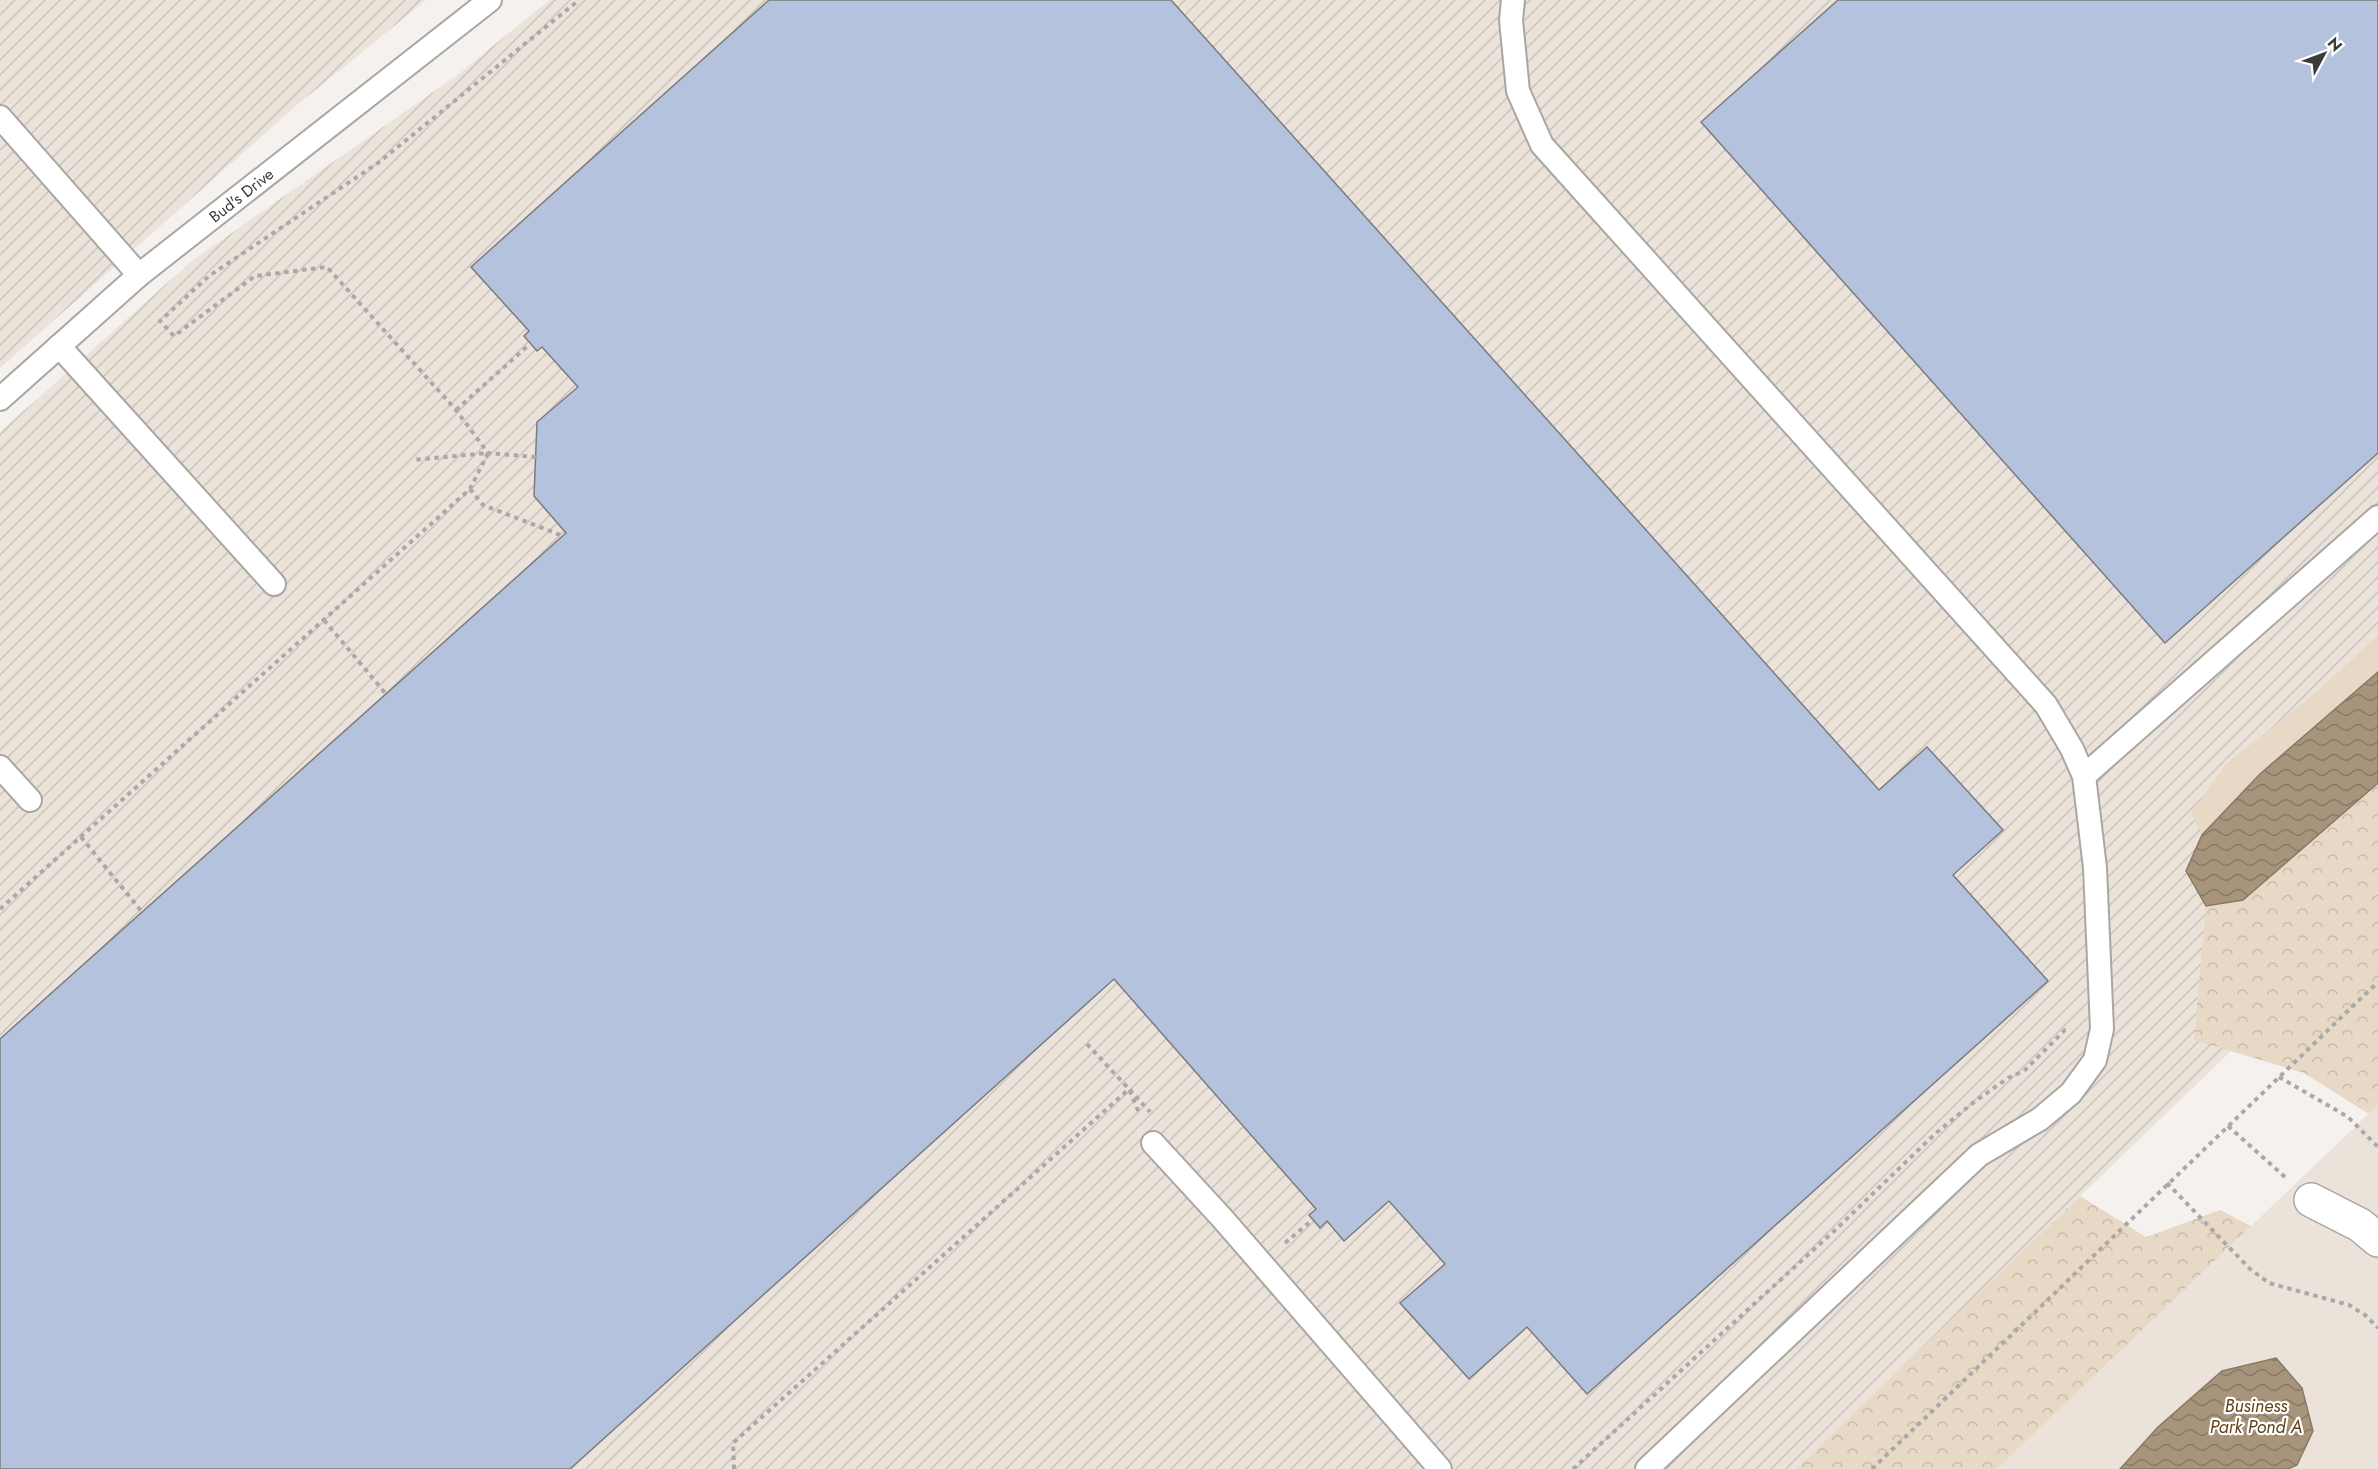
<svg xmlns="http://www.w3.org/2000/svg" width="2378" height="1469" viewBox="0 0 2378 1469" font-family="Jost,sans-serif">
	<defs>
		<pattern id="industrial-furrows" width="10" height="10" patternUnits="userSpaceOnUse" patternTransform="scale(1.5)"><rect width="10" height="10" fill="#ebe3da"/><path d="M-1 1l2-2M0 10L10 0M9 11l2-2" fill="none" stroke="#cac4bc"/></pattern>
		<pattern id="forest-crowns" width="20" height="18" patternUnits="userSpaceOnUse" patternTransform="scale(1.5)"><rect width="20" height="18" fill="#e7d9c6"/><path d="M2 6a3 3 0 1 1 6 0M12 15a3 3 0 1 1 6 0" fill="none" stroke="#c7bbab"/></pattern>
		<pattern id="water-waves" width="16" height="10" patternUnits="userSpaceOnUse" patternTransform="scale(1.5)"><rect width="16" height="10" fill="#a7947b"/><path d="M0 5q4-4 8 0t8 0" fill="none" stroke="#897a66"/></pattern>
	</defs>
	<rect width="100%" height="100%" fill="#f4f1ee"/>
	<polygon fill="#ebe3da" points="2378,1105 2378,1469 1997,1469 2251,1226"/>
	<g fill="url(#industrial-furrows)">
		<polygon points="0,0 426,0 297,105 0,368"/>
		<polygon points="549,0 2378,0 2378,910 1796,1469 0,1469 0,432 193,260 459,74"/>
	</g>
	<polygon fill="#e7d9c6" points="2378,635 2378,672 2260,774 2202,835 2191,813 2226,764 2320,689"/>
	<g fill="url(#forest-crowns)">
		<polygon points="2378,783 2378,1105 2369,1114 2304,1073 2194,1040 2206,906 2243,900"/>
		<polygon points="2080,1196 2146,1237 2220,1210 2251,1226 1997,1469 1796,1469"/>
	</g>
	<g fill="url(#water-waves)" stroke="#877968" stroke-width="1.5">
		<polygon points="2378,672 2378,783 2243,900 2206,906 2186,871 2202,835 2260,774"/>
		<polygon points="2276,1358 2302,1388 2313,1431 2297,1465 2288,1469 2120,1469 2158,1427 2222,1371"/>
	</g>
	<g fill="#b4c2dd" stroke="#7a7c7f" stroke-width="1.5">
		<polygon points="769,0 1171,0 1879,790 1927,747 2003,830 1953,875 2048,981 1587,1394 1527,1327 1469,1379 1400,1303 1445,1264 1389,1201 1344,1241 1327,1221 1320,1228 1309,1215 1316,1209 1114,979 570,1469 0,1469 0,1039 566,533 534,496 537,422 578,387 542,347 537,351 524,336 529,331 471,267"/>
		<polygon points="1838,0 2378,0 2378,453 2165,643 1701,122"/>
	</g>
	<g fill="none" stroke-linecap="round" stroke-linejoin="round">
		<g stroke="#a9a7a3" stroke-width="26">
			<g id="lane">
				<polyline points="1513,0 1511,20 1518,91 1542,145 2046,705 2072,749 2084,776 2095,868 2102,1029 2095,1060 2071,1093 2040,1119 1979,1155 1647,1469"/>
				<polyline points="0,117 139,275"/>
				<polyline points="59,346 274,584"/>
				<path id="s1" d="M 0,399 L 139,275 L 490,0"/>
				<polyline points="0,767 30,800"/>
				<polyline points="2084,776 2378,517"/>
				<polyline points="1153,1143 1222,1218 1440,1469"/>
			</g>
		</g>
		<g stroke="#a9a7a3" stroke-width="36">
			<polyline id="street" points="2311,1200 2360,1225 2378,1240"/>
		</g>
		<g stroke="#aba9a6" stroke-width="4" stroke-dasharray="4.5 4.5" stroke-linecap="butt">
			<polyline points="456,410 530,344"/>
			<polyline points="536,457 488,453 456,410 327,267 255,276 174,336 160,321 209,276 378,163 579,0"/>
			<polyline points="470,489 483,505 563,536"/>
			<polyline points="324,620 386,694"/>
			<polyline points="81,837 142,912"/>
			<polyline points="0,909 470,489 488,453 413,460"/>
			<polyline points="1087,1044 1129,1089 1140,1115"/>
			<polyline points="2279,1077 2348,1117 2378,1147"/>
			<polyline points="2228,1126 2286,1178"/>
			<polyline points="2167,1183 2250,1269 2269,1283 2349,1305 2365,1315 2378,1328"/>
			<polyline points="1285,1243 1311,1221"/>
			<polyline points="734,1469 733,1443 1129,1089 1150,1112"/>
			<polyline points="1573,1469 1833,1232 1936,1133 1974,1102 2008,1078 2024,1071 2065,1030 2070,1030"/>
			<polyline points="1872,1469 2378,982"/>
		</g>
		<use href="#lane" stroke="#fff" stroke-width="22"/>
		<use href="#street" stroke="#fff" stroke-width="33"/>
	</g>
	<g text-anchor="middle" stroke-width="4.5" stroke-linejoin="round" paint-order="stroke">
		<g font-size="16" fill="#3c3b3a" stroke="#fff">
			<text dy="6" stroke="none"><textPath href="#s1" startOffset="316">Bud's Drive</textPath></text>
		</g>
		<g font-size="18" font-style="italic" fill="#604417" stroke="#fff">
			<text x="2256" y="1412">Business<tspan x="2256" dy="21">Park Pond A</tspan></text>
		</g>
	</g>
	<g transform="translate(2324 54) rotate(49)" stroke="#ffffff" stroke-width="4.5" paint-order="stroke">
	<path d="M0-4.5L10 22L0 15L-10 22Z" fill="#3c3b3a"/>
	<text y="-9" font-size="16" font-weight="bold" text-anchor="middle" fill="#3c3b3a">N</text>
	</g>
</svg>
